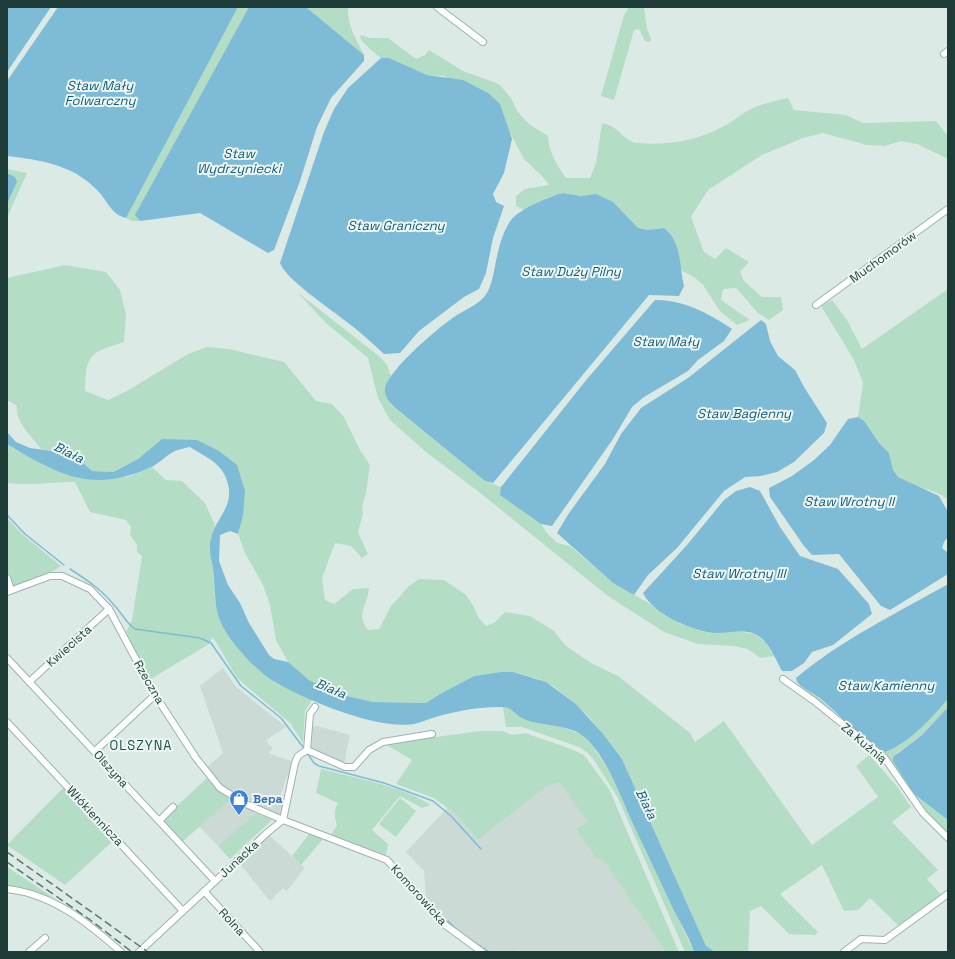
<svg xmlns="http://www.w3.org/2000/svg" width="955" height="959" viewBox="0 0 955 959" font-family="'Space Grotesk',sans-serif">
	<rect width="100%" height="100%" fill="#dceae6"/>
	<g fill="#cbdad5">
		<polygon points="223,668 236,687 286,727 266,740 273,749 268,753 291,761 292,765 290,777 287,776 280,798 286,799 279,815 235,795 222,786 206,768 223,753 200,686"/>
		<polygon points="317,726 350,735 344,763 338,762 309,747 311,727"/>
		<polygon points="559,781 589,822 577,829 604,861 666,952 523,952 520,950 514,952 487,952 449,924 426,898 424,871 406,852 447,808 457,815 478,840 546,787"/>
		<polygon points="230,800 256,813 218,846 199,826"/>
		<polygon points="269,835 305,868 287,891 283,888 270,901 240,864"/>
	</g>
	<g fill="#b3dec5">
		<polygon points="238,7 249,7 136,215 140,221 132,221 126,218"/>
		<path d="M 306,7 L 348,8 C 347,26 357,40 364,55 Z"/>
		<polygon points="629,7 644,7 647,29 651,39 650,42 645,41 639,29 634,30 614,100 601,96 624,15"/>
		<path d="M 360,35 L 370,38 L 388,38 L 416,59 L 425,55 L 429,50 L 463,71 L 499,84 L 511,98 L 517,111 L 529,124 L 548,136 C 549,153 557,165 566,178 L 590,178 L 596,163 L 602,123 C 620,126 623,142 638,143 C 667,146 699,140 724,126 C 734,121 742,113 753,108 C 764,103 776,101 788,98 L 794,110 L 846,115 L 863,123 L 936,121 L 948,136 L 948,159 L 917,144 L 901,141 L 885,146 L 867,145 L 823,133 L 803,138 L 762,155 L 708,190 L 691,217 L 704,252 L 715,259 L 726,248 L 749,262 L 740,272 L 744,281 L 762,297 L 781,297 L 783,310 L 769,320 L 758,313 L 736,288 L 723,289 L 721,300 L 750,320 L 737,325 L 720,311 L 703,285 L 694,277 L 680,270 C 679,254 678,238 664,228 L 648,230 L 638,228 L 626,216 L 596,194 L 581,196 L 562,193 L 544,199 L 524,210 L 516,206 L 516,196 L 525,189 L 549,185 L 543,177 L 524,159 L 507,127 L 444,76 L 427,75 L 389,58 L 381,58 L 371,50 L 361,40 Z"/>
		<polygon points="7,169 27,173 7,218 7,204 17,182 14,177 7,173"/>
		<path d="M 65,265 L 106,272 L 120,290 L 126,315 L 124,342 C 90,353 86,353 85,391 L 108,400 L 127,391 L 188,354 L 207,347 L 229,349 L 284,362 L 316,401 L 332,404 L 344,417 L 360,450 L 370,465 L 366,493 L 362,506 L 363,514 L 358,532 L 368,554 L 362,558 L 351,546 L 335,543 L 322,578 L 325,600 L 334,604 L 353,589 L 369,588 C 368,605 355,614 368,630 L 379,629 L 391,606 L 409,586 L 419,579 L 444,580 L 466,595 L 474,607 L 478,617 L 486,626 L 494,623 L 505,612 L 530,616 L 554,631 L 566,646 L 591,663 L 618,676 L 690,733 L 695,742 L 724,721 L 812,845 L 878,797 L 856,766 L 869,755 L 895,784 L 911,807 L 892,822 L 938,870 L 927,879 L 943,897 L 900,927 L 870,898 L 858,910 L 844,911 L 822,865 L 780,894 L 818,932 L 815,935 L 789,934 L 761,906 L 750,911 L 748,952 L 715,952 L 706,946 L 622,759 L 589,717 L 576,704 L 553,686 L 538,679 L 513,672 L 501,672 L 474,676 L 440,694 L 426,703 L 373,702 L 334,693 L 309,680 L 288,662 L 276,640 L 270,605 L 263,585 L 245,553 L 238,534 L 243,516 L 219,451 L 162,439 L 138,459 L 112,472 L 92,471 L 73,454 L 41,449 C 32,437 15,422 17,406 L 7,400 L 7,278 Z"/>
		<path d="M 948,289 L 948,500 C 936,488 910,488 898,477 C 891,472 892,462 889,454 C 888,450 882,447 879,443 C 871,435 867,424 858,417 L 863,383 L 854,360 L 821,306 L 832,300 L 847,320 L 862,349 Z"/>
		<polygon points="297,292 379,356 387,365 391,376 385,389 391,405 485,481 501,487 501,495 541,524 546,532 557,543 570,546 613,583 647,602 680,624 712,632 742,632 755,634 765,642 774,656 760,658 748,649 734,646 698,644 664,632 608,596 479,492 426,452 390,420 378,398 368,358 326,323"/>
		<path d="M 7,444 L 56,471 L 128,477 L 152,467 L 166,480 L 182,481 L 205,503 L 215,525 L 209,549 L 213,569 L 215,600 L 274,682 L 312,700 L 305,711 L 303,743 L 290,723 L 237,678 L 213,637 L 209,644 L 149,680 L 126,632 L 132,620 L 142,556 L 137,552 L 137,545 L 130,535 L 131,527 L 126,520 L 90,512 L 75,482 C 52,482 31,486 8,483 Z"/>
		<path d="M 7,518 L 22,534 L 61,566 C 46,577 29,579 13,587 L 7,572 Z"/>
		<polygon points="800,685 820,698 852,729 923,726 948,699 948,707 922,735 897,753 934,807 948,820 948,836 929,817 891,763 797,688"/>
		<polygon points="503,707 512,709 522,718 565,728 582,735 591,744 614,778 694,952 685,952 618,798 596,763 588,753 579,747 522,727 506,727"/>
		<polygon points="480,731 502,731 513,735 525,733 571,749 584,755 609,789 679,952 666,952 604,861 596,858 576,829 588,822 559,782 546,787 478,840 457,815 434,798 396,784 412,760 385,744"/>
		<path d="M 321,769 C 358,779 398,785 431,805 L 422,808 L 400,796 L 372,830 L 388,844 L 386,855 L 331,835 L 337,825 C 334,816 334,811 338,803 L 316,793 Z"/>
		<polygon points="207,778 230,800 182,842 162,820"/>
		<polygon points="63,788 113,841 65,885 7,845"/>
		<polygon points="400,798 416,811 396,837 379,824"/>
		<polygon points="256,813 272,820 230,859 218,846"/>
		<polygon points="309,834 323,839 301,865 292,856"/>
		<polygon points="7,867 54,898 21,888 7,887"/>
	</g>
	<g fill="#7ebbd6">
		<polygon points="7,7 51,7 7,72"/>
		<path d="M 58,7 L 238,7 L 126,218 C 110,214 107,199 96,189 C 71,164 40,160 7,156 L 7,81 Z"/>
		<polygon points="249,7 306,7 364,55 364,61 331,98 317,127 300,181 274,250 268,253 200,213 140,221 135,215"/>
		<path d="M 381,58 L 389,58 L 427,75 L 463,80 L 488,93 L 500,104 L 512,139 L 504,173 L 493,194 L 496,202 L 504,206 L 493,238 L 486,273 L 479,289 L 464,297 L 419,331 L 400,353 L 384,354 C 371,342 358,330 344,320 C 330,308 286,280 280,263 L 324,132 L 334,109 L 348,88 Z"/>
		<polygon points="7,173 15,177 17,182 7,204"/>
		<path d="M 562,193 L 581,196 L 596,194 L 613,202 L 638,228 L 648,230 L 664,228 C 682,241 679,266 684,286 L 679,296 L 649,295 L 493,483 L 485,481 L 399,411 C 393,406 384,398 385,389 C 388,370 438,328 454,317 C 464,310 476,306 484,297 C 491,289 493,276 495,266 C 498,251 502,232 511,220 C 521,208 547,198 562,193 Z"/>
		<path d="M 655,300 C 681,299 711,314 732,329 L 724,341 L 698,360 L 688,371 L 644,397 L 632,407 L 613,439 L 552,526 L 541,524 L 500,495 L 501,487 L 587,379 Z"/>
		<polygon points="761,320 766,324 770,341 778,356 795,370 804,387 827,423 824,433 794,462 777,472 761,476 745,477 724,491 677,548 648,575 634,595 613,583 557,533 569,513 605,464 621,434 641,408 688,378"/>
		<polygon points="858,417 864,421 879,443 889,453 893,470 898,477 939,496 948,512 948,537 944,542 942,548 948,553 948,574 890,610 881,606 839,554 812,555 804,546 770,497 769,488 792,476 814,460 830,445 848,419"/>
		<path d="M 7,432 L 16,442 L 30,448 L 73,454 L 92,471 L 113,472 L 138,459 L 162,439 L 197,440 L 219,451 L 237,465 L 245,491 L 243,516 L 238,534 L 230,531 L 220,535 L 219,561 L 228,585 L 240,603 L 249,623 L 269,655 L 274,659 L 288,662 L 309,680 L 334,693 L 373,702 L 426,703 L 440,694 L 474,676 L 501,672 L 513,672 L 546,682 L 576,704 L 603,734 L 622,759 L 706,946 L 715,952 L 694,952 C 689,935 677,918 670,902 C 657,874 643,845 630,817 C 619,792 605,754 583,736 C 567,723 539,727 522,718 C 513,713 513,707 500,707 C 474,707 445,713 421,722 C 387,735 306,700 275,682 C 256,671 224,637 218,615 C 214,599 215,584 213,568 C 211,558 208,550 211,539 C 215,518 234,508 228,484 C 223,463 207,458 190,447 C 185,448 180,449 175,451 C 165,456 158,465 147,469 C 90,493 57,474 7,444 Z"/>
		<path d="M 750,487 L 760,491 L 780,527 L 800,556 L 838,569 L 869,604 L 872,614 L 833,645 L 812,652 L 804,663 L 792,671 L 782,671 C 775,658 768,640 755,634 C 743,629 728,633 715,633 C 692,631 653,614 643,593 L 687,545 L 724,500 L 736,491 Z"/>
		<path d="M 948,584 L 948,699 C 930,719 911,742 885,752 C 859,740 842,716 820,698 C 812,692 803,689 797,682 L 796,678 C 841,640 897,613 948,584 Z"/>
		<polygon points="948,707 948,820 913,793 893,761 893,757 922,735"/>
	</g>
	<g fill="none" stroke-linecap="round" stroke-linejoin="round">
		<g stroke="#7ebbd6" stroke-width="1.5">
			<polyline points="7,515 25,534 64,565"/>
			<path d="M 70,569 C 87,580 102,590 114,605 C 122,613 125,622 135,629 L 200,638 L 211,643 L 241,686 L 281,718 L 303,747"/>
			<polyline points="307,753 314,763 319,766 384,783 433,801 451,816 481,849"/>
			<polyline points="448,921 458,931"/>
			<polyline points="468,938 489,952"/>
		</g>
		<g stroke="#9fb2ae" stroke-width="8">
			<g id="minor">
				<polyline points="437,7 483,42"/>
				<polyline points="944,54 948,51"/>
				<polyline points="816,305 948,209"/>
				<polyline points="7,578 11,590"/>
				<polyline points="7,592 50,576 62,576 90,589 109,609 155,695 196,758 220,788 246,804 283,820 387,860 441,922 482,952"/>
				<polyline points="7,658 215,881"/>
				<polyline points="783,679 814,701 884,757 923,813 948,838"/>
				<polyline points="29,682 109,609"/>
				<polyline points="7,722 182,910"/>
				<polyline points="307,750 345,767 354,767 369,750 383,742 432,734"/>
				<polyline points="95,751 155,695"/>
				<polyline points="159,821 173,807"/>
				<path d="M 7,889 C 53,894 87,922 121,952"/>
				<polyline points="204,891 260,952"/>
				<polyline points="29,952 45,938"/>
				<polyline points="139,952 268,832 283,820 295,763 298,756 307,750 310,714 315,707"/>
				<polyline points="844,952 861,939 885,940 948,894"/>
			</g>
		</g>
		<use href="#minor" stroke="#fff" stroke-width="6"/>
		<g stroke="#577773" stroke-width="1.5" stroke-dasharray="8 4" stroke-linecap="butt">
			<polyline points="7,852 148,952"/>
			<polyline points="7,862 89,919 132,952"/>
		</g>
	</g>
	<defs>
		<g id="shop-pin" transform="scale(1)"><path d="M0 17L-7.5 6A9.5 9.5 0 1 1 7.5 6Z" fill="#3f7fe0" stroke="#edf7f3"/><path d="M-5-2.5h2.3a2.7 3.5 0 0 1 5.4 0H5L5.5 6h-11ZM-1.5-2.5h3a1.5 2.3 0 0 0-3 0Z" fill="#fff"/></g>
	</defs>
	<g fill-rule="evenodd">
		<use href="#shop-pin" x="239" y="799"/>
	</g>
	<g text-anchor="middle" stroke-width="4" stroke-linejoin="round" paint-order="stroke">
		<g font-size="12" fill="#1d3b37" stroke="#edf7f3">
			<text transform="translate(883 257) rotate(-36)" y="4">Muchomorów</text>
			<text transform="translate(69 646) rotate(-42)" y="4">Kwiecista</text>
			<text transform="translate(149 682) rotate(60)" y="4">Rzeczna</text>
			<text transform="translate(864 743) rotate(40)" y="4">Za Kuźnią</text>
			<text transform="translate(111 769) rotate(48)" y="4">Olszyna</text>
			<text transform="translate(95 816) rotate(47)" y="4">Włókiennicza</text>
			<text transform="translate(239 859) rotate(-43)" y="4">Junacka</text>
			<text transform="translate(419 895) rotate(48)" y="4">Komorowicka</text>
			<text transform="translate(232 922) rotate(47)" y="4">Rolna</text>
		</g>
		<g font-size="12" font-weight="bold" fill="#366cbe" stroke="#edf7f3" text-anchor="start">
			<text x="253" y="803">Bepa</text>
		</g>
		<g font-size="13" font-style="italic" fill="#135a7b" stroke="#edf7f3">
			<text x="100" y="90">Staw Mały<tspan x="100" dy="15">Folwarczny</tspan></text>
			<text x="239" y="158">Staw<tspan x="239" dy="15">Wydrzyniecki</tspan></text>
			<text x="396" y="230">Staw Graniczny</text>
			<text x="571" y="276">Staw Duży Pilny</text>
			<text x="666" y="346">Staw Mały</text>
			<text x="744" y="418">Staw Bagienny</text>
			<text transform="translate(69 452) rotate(26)" y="5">Biała</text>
			<text x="849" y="506">Staw Wrotny II</text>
			<text x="739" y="578">Staw Wrotny III</text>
			<text x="886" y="690">Staw Kamienny</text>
			<text transform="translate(331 688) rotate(23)" y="5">Biała</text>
			<text transform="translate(647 804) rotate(64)" y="5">Biała</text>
		</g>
		<g font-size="13" letter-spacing="1" fill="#184e49" stroke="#edf7f3">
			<text x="141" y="750">OLSZYNA</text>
		</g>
	</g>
	<rect width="955" height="959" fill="none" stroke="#1d3b37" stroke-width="16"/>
</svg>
